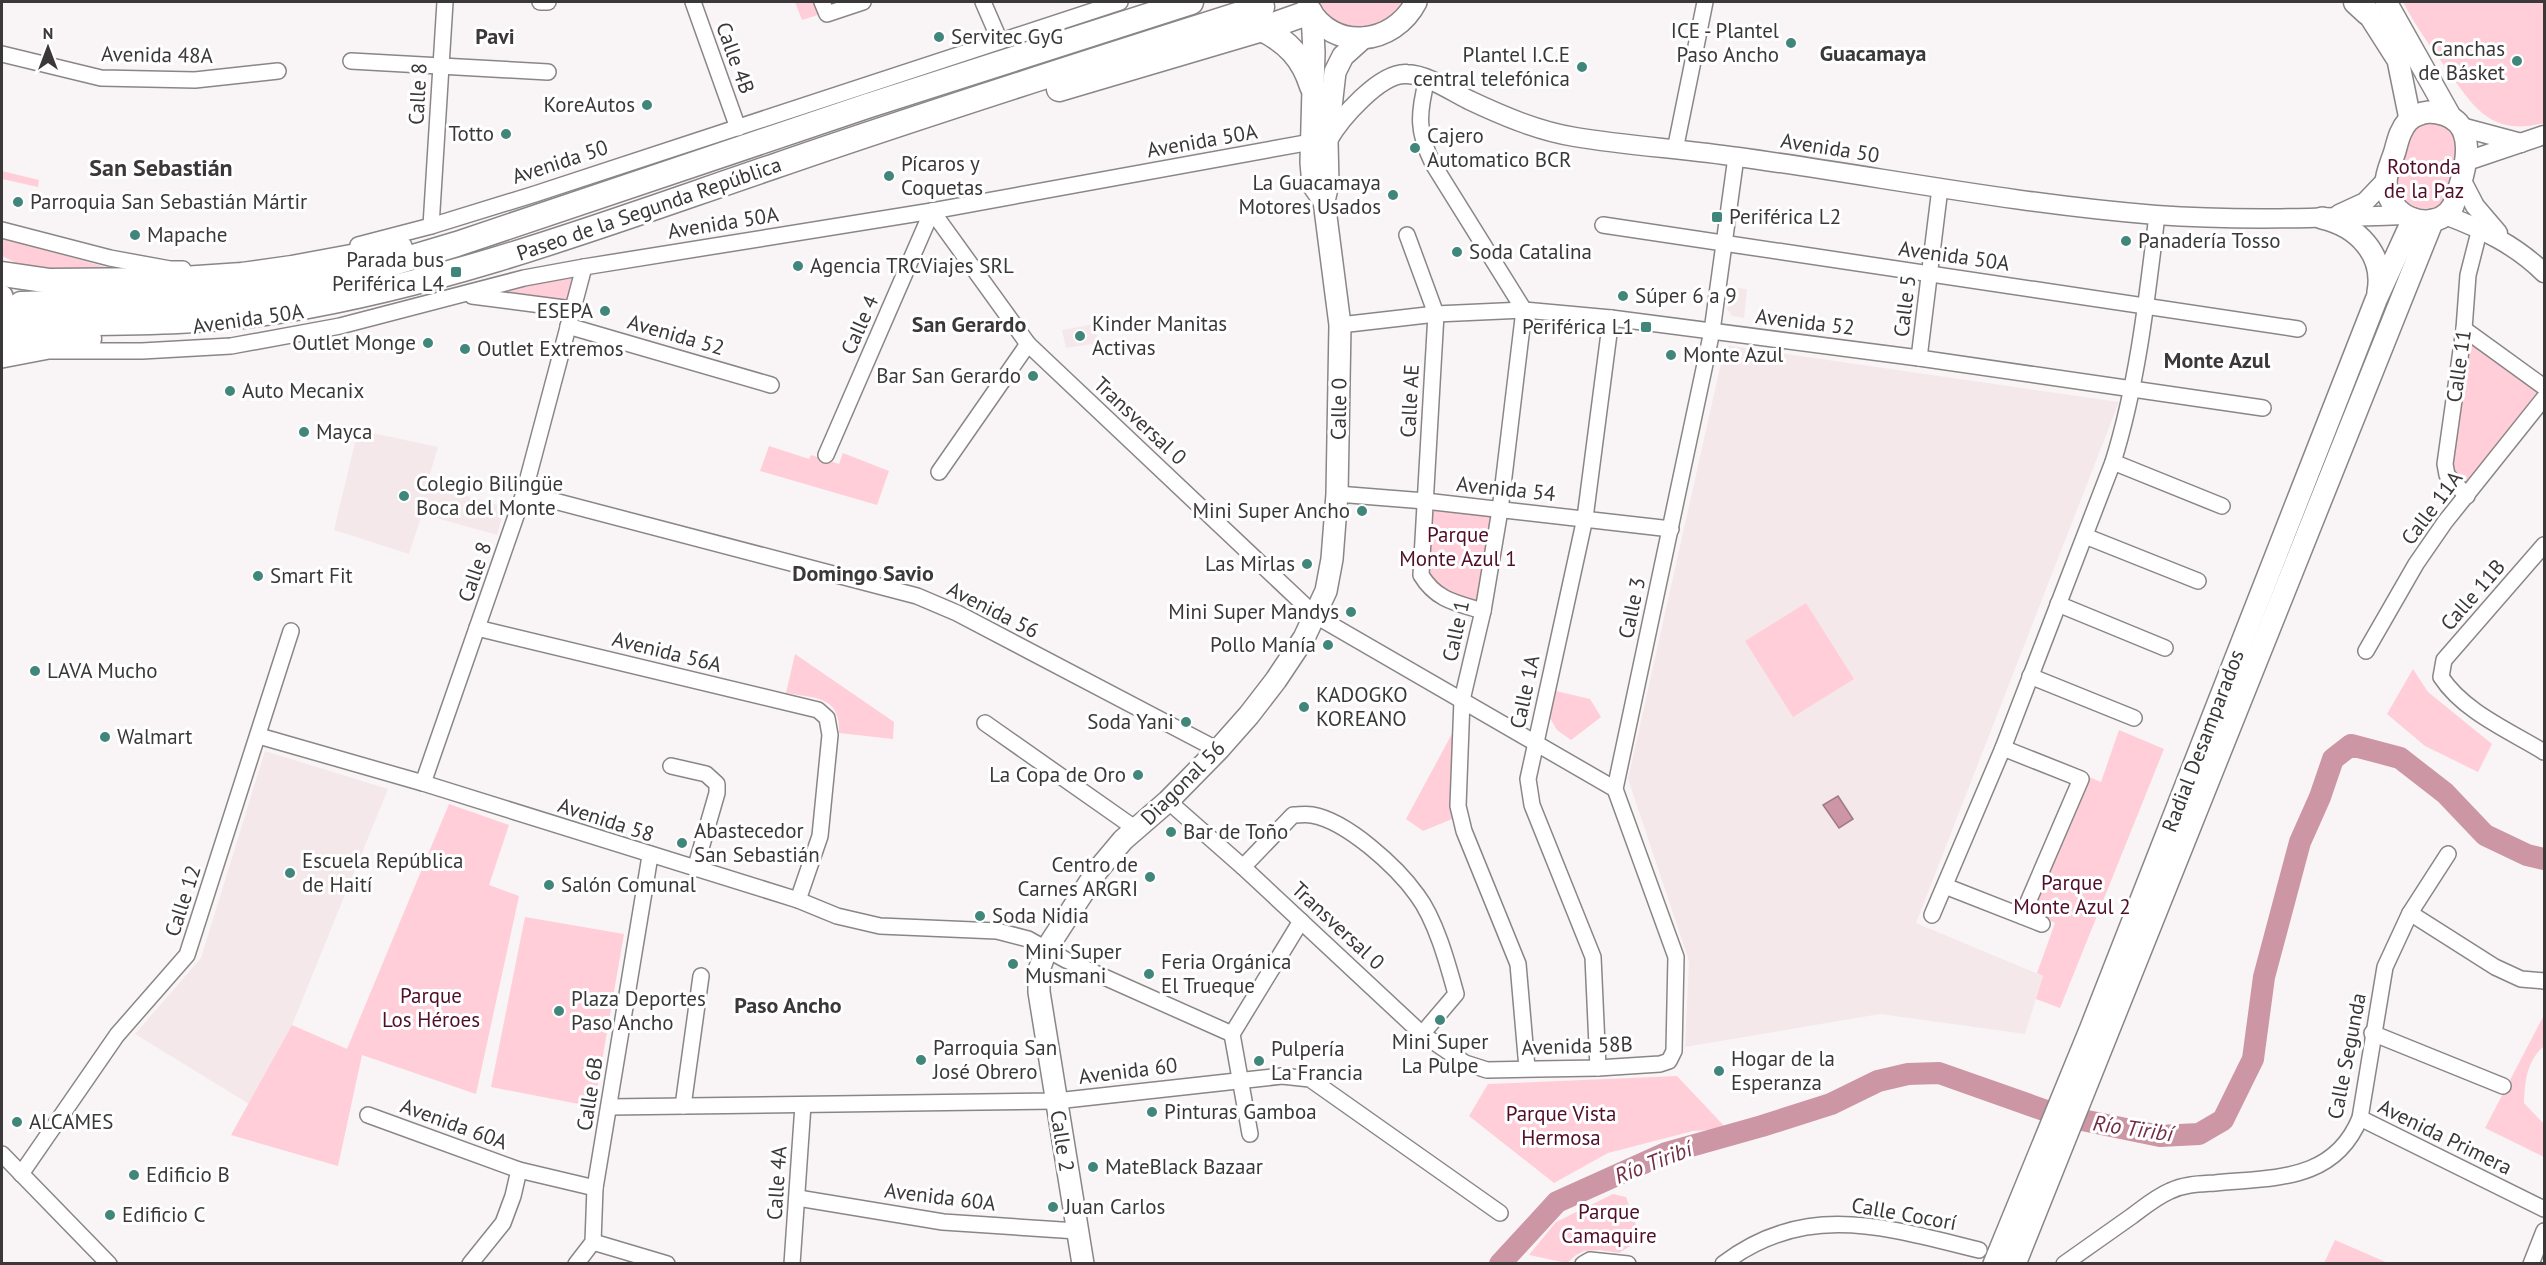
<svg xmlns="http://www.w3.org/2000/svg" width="2546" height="1265" viewBox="0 0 2546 1265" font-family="'PT Sans',sans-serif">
	<rect width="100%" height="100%" fill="#f9f5f6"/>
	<g fill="#f5e8ea">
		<polygon points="1730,287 1747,289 1744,318 1732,316 1727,309"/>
		<polygon points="1094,324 1099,343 1066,348 1062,330"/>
		<polygon points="1725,345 2119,402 1916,923 2043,976 2025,1034 1880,1014 1685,1047 1689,961 1628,779"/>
		<polygon points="358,430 438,447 427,484 505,507 497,535 422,514 409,554 334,530"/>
		<polygon points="265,751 388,789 292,1025 249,1104 135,1034 201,958"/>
	</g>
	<g fill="#ffced9">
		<polygon points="795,2 822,2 821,14 802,20"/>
		<polygon points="1326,2 1408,2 1383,27 1347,31 1315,5"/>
		<path d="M 2403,2 L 2544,2 L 2544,123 C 2490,137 2473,106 2446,68 C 2430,46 2415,25 2403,2 Z"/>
		<path d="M 2443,117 L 2463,145 L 2444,204 C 2421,214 2407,208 2394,187 L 2410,128 Z"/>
		<polygon points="2,171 39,180 38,187 2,179"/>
		<polygon points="2,238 102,266 139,274 43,276 2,256"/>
		<polygon points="574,275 567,301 491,291"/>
		<polygon points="2464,329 2544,387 2467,496 2447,475"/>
		<polygon points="769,446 809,459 811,455 839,464 843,453 889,471 877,505 760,471"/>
		<polygon points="1430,508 1496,516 1478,605 1450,594 1426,578"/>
		<polygon points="1806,603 1854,679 1793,717 1745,641"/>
		<path d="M 795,654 L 894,722 L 893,739 L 839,733 C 841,696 815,698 786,693 Z"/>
		<polygon points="2413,669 2428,692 2492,744 2478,772 2425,746 2387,714"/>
		<polygon points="1556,691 1590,699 1601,717 1571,740 1557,730 1550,718"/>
		<path d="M 1459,729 C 1452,765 1448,780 1457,817 L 1423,831 L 1406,819 L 1454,730 Z"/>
		<polygon points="2119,730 2164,749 2060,1008 2036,999 2043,976 2037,973 2055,923 2031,910 2089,777 2101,782"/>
		<polygon points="449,804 509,825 489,885 519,896 476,1094 362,1055 338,1166 231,1135 292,1025 347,1049"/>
		<polygon points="525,917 624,934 594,1107 491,1087"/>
		<path d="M 2544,1015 L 2544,1046 C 2527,1061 2525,1080 2524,1103 L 2544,1124 L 2544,1157 L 2485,1128 Z"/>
		<polygon points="1677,1076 1727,1129 1693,1131 1608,1153 1554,1183 1469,1116 1488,1084"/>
		<polygon points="1613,1194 1626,1197 1641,1239 1619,1253 1599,1250 1584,1251 1576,1255 1567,1263 1529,1255 1556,1222"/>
		<polygon points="2335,1240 2388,1263 2324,1263"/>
	</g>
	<polygon fill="#cd96a4" stroke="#a17a84" stroke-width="1.5" points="1838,796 1853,819 1839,828 1823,805"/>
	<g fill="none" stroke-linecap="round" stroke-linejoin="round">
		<polyline stroke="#cd96a4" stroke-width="22" points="1500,1264 1557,1202 1666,1153 1762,1126 1831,1104 1878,1081 1908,1074 1939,1073 2058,1115 2160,1136 2199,1134 2223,1120 2253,1059 2264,977 2300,842 2320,797 2333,759 2351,745 2400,758 2445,793 2485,835 2527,855 2544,859"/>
		<g stroke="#8a8686" stroke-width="18">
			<g id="minor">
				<polyline points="540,2 548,2"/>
				<polyline points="693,2 738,128"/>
				<polyline points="822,2 827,14 863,2"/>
				<polyline points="983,2 1000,41"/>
				<polyline points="2,54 101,78 195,80 278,71"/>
				<polyline points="351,61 548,72"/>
				<path d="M 1427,79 C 1418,114 1417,132 1433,164 L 1524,310 L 1500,510 L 1483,611 L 1462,700 L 1458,806 L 1464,831 L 1518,964 L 1527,1068"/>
				<polyline points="1675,150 1705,2"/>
				<polyline points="932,211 1028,344 1316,616 1615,789"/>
				<polyline points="1603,225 2298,329"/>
				<polyline points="431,226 445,2"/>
				<polyline points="2,230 110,258 170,269 183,269"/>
				<path d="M 1407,235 L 1436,314 L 1421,575 C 1436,600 1456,603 1483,611"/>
				<polyline points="358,245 431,226 535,194 1120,2"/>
				<polyline points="472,296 572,309"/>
				<polyline points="1340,325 1436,314 1524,310 1611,318 1919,358 2263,408"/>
				<polyline points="568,326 771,385"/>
				<polyline points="2464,329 2544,387"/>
				<polyline points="1919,358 1940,188"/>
				<polyline points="2,360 49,351 142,351 231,346 340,326 524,278 584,267 932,211 1311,142"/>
				<polyline points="826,455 932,211"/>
				<polyline points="2113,462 2222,506"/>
				<polyline points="939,472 1028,344"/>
				<polyline points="524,493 917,596 957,613 1218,750"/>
				<polyline points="1337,494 1425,501 1671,529"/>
				<polyline points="2467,496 2447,475 2445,464 2464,329 2468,275 2480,228"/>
				<polyline points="2085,536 2198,581"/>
				<path d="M 2544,545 L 2444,660 L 2441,677 C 2464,712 2510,731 2544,752"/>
				<polyline points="2058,604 2165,648"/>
				<polyline points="477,628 818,710 827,718 830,735 820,836 798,900"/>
				<polyline points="2366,651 2416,564 2445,522 2544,398"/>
				<polyline points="2030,676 2134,718"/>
				<polyline points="985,723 1136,829"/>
				<polyline points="259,736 423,783 798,900 837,916 880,926 997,931 1028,939 1066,960 1232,1034"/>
				<polyline points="2003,748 2081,779 2022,916"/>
				<polyline points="671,766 706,774 717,784 717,793 695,869"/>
				<polyline points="423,783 524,493 584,267"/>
				<polyline points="1168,801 1243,867 1422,1034 1465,1063 1487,1070 1598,1068 1660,1064 1669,1061 1674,1051 1676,957 1615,789 1712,331 1736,157"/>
				<path d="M 1243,867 L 1293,815 C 1299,815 1306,814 1312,815 C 1347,821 1397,867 1417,895 C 1436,920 1448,965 1456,994 L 1422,1034"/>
				<polyline points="1945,886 2042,924"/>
				<polyline points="2410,913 2495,967 2521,979 2544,981"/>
				<path d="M 1932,915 L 2003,748 L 2113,462 C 2138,382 2147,298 2157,215"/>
				<polyline points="2372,1033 2503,1086"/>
				<polyline points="1598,1068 1593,957 1532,805 1528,779 1585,518 1611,318"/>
				<polyline points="683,1106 701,976"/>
				<polyline points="609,1107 1056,1101 1282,1076 1310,1079 1500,1213"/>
				<polyline points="368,1115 519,1170 595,1188"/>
				<polyline points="2360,1118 2544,1209"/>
				<polyline points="1250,1134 1232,1034 1301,921"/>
				<polyline points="2,1154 109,1264"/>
				<polyline points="21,1174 117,1035 187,955 291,631"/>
				<polyline points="798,1198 943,1222 1077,1231"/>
				<polyline points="593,1242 667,1264"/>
				<polyline points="470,1264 503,1223 513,1196 519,1170"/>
				<polyline points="576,1264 593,1242 595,1188 650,856"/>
				<polyline points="792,1264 803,1105"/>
				<polyline points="1583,1264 1590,1260 1628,1264"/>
				<path d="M 1723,1264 C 1806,1200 1888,1228 1979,1250"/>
				<path d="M 2064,1264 C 2087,1248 2109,1232 2132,1216 C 2144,1207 2156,1197 2170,1191 C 2185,1184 2200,1184 2215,1183 C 2274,1177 2334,1182 2360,1118 L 2385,967 L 2410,913 L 2448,854"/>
				<polyline points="2531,1264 2544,1231"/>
			</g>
		</g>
		<g stroke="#8a8686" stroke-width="21">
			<g id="tertiary">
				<polyline points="2461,127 2521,143"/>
				<path d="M 1328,140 C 1340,119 1380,72 1407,74 C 1428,75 1451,91 1469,100 C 1503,116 1538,131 1575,137 C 1629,146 1684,149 1738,157 C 1877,176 2016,204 2156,215 C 2239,221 2322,218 2404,215"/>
				<polyline points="2467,161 2544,135"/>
				<polyline points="2462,181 2475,206 2498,233"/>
				<polyline points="2339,214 2365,202 2386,180"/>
				<path d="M 2445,215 C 2482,229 2516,245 2544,273"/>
			</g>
		</g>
		<g stroke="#8a8686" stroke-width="24">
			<g id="secondary">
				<polyline points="2361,2 2398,60 2410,119"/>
				<polyline points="2386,2 2450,116"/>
				<path d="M 1308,7 C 1333,53 1394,45 1416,2"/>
				<polyline points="1312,14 1314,52 1311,162 1313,185 1324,201"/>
				<path d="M 2429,112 C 2485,115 2465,172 2453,206 C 2447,216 2438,221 2426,221 C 2404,221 2387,204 2386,183 C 2386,173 2392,161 2395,151 C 2398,140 2400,130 2408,121 C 2414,115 2421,113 2429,112 Z"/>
				<path d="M 2322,218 C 2357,226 2385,254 2378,292"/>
				<polyline points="2,296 5,314 2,334"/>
				<polyline points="1083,1264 1039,992 1039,970 1047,948 1097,871 1123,840 1168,801 1218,750 1249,715 1276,680 1304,638 1326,591 1332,559 1337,494 1340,325 1324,201 1328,184 1327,142 1335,72 1343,56 1363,38"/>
				<polyline points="1994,1264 2090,1030 2376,300 2413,219"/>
				<polyline points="2015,1264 2433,220"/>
			</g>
		</g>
		<g stroke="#8a8686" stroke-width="27">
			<g id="trunk">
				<polyline points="2356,2 2368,13"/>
				<path d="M 1262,29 C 1288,42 1303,58 1312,86"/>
				<polyline points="1059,89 1262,29 1310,12"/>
				<polyline points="2,274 50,281 168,280 242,275 292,268 400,248"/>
				<polyline points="21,304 184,299 250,294 363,272 457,244 867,106 1191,2"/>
				<path d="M 20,324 C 108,322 198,325 285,310 C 454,282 613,221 775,166 C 936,110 1099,59 1262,7"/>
				<polyline points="2,345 89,339"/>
			</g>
		</g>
		<use href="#minor" stroke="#fff" stroke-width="15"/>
		<use href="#tertiary" stroke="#fff" stroke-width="18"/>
		<use href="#secondary" stroke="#fff" stroke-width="21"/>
		<use href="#trunk" stroke="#fff" stroke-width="24"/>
	</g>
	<g fill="#41867b" stroke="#fff" stroke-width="2">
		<circle cx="939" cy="37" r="6"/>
		<circle cx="1791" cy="43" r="6"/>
		<circle cx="2517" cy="61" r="6"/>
		<circle cx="1582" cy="67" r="6"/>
		<circle cx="647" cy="105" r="6"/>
		<circle cx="506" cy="134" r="6"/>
		<circle cx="1415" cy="148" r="6"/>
		<circle cx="889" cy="176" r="6"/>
		<circle cx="1393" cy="195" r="6"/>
		<circle cx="18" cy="202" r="6"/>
		<rect x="1711" y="211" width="12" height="12" rx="3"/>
		<circle cx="135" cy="235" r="6"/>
		<circle cx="2126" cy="241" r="6"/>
		<circle cx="1457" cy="252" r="6"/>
		<circle cx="798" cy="266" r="6"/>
		<rect x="450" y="266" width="12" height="12" rx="3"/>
		<circle cx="1623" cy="296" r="6"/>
		<circle cx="605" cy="311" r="6"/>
		<rect x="1640" y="321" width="12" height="12" rx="3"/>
		<circle cx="1080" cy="336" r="6"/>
		<circle cx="428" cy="343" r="6"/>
		<circle cx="465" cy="349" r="6"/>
		<circle cx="1671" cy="355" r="6"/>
		<circle cx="1033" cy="376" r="6"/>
		<circle cx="230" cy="391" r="6"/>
		<circle cx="304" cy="432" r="6"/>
		<circle cx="404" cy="496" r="6"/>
		<circle cx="1362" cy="511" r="6"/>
		<circle cx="1307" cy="564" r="6"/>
		<circle cx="258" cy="576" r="6"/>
		<circle cx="1351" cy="612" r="6"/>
		<circle cx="1328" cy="645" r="6"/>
		<circle cx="35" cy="671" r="6"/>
		<circle cx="1304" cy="707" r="6"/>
		<circle cx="1186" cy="722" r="6"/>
		<circle cx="105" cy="737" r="6"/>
		<circle cx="1138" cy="775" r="6"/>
		<circle cx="1171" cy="832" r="6"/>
		<circle cx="682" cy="843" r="6"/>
		<circle cx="290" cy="873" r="6"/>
		<circle cx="1150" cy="877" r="6"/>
		<circle cx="549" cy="885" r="6"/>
		<circle cx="980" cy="916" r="6"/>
		<circle cx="1013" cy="964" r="6"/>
		<circle cx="1149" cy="974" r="6"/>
		<circle cx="559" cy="1011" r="6"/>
		<circle cx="1440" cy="1020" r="6"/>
		<circle cx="921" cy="1060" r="6"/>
		<circle cx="1259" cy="1061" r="6"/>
		<circle cx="1719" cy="1071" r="6"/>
		<circle cx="1152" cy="1112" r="6"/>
		<circle cx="17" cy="1122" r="6"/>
		<circle cx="1093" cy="1167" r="6"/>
		<circle cx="134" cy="1175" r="6"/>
		<circle cx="1053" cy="1207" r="6"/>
		<circle cx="110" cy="1215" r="6"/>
	</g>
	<g text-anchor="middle" stroke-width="6" stroke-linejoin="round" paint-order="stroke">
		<g font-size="21" fill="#3a3838" stroke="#fff" text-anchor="start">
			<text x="1779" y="38" text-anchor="end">ICE - Plantel<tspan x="1779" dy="24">Paso Ancho</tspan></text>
			<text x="951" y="44">Servitec GyG</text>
			<text x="2505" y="56" text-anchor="end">Canchas<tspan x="2505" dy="24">de Básket</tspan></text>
			<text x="1570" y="62" text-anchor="end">Plantel I.C.E<tspan x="1570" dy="24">central telefónica</tspan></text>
			<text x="635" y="112" text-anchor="end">KoreAutos</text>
			<text x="494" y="141" text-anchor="end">Totto</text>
			<text x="1427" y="143">Cajero<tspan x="1427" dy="24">Automatico BCR</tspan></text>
			<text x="901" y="171">Pícaros y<tspan x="901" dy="24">Coquetas</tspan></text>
			<text x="1381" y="190" text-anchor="end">La Guacamaya<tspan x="1381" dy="24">Motores Usados</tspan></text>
			<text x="30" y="209">Parroquia San Sebastián Mártir</text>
			<text x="1729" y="224">Periférica L2</text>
			<text x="147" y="242">Mapache</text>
			<text x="2138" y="248">Panadería Tosso</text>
			<text x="1469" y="259">Soda Catalina</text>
			<text x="444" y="267" text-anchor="end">Parada bus<tspan x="444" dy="24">Periférica L4</tspan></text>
			<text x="810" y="273">Agencia TRCViajes SRL</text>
			<text x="1635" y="303">Súper 6 a 9</text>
			<text x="593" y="318" text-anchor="end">ESEPA</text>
			<text x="1092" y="331">Kinder Manitas<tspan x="1092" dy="24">Activas</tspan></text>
			<text x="1634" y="334" text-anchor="end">Periférica L1</text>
			<text x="416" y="350" text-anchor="end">Outlet Monge</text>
			<text x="477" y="356">Outlet Extremos</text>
			<text x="1683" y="362">Monte Azul</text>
			<text x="1021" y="383" text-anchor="end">Bar San Gerardo</text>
			<text x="242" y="398">Auto Mecanix</text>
			<text x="316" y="439">Mayca</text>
			<text x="416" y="491">Colegio Bilingüe<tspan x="416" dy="24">Boca del Monte</tspan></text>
			<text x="1350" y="518" text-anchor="end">Mini Super Ancho</text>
			<text x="1295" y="571" text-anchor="end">Las Mirlas</text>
			<text x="270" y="583">Smart Fit</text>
			<text x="1339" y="619" text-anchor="end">Mini Super Mandys</text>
			<text x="1316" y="652" text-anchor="end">Pollo Manía</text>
			<text x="47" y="678">LAVA Mucho</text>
			<text x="1316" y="702">KADOGKO<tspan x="1316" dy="24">KOREANO</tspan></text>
			<text x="1174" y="729" text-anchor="end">Soda Yani</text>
			<text x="117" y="744">Walmart</text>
			<text x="1126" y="782" text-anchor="end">La Copa de Oro</text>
			<text x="694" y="838">Abastecedor<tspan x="694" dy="24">San Sebastián</tspan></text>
			<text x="1183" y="839">Bar de Toño</text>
			<text x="302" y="868">Escuela República<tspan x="302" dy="24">de Haití</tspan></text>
			<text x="1138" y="872" text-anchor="end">Centro de<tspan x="1138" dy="24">Carnes ARGRI</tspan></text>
			<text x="561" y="892">Salón Comunal</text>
			<text x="992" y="923">Soda Nidia</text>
			<text x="1025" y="959">Mini Super<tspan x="1025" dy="24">Musmani</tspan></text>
			<text x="1161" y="969">Feria Orgánica<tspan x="1161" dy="24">El Trueque</tspan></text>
			<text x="571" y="1006">Plaza Deportes<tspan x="571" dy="24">Paso Ancho</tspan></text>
			<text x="1440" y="1049" text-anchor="middle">Mini Super<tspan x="1440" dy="24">La Pulpe</tspan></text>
			<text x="933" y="1055">Parroquia San<tspan x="933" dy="24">José Obrero</tspan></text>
			<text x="1271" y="1056">Pulpería<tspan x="1271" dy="24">La Francia</tspan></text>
			<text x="1731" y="1066">Hogar de la<tspan x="1731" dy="24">Esperanza</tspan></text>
			<text x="1164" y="1119">Pinturas Gamboa</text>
			<text x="29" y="1129">ALCAMES</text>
			<text x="1105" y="1174">MateBlack Bazaar</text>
			<text x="146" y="1182">Edificio B</text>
			<text x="1065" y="1214">Juan Carlos</text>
			<text x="122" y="1222">Edificio C</text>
		</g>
		<g font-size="21" fill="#3a3838" stroke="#fff">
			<text transform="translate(157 55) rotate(1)" y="7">Avenida 48A</text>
			<text transform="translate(735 58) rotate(70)" y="7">Calle 4B</text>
			<text transform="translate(418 94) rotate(-87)" y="7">Calle 8</text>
			<text transform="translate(1202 141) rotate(-10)" y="7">Avenida 50A</text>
			<text transform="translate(1830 148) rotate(9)" y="7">Avenida 50</text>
			<text transform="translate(560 162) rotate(-18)" y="7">Avenida 50</text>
			<text transform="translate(649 209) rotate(-19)" y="7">Paseo de la Segunda República</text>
			<text transform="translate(723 223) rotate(-9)" y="7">Avenida 50A</text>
			<text transform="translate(1954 256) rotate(8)" y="7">Avenida 50A</text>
			<text transform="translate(1905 306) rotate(-83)" y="7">Calle 5</text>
			<text transform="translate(248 319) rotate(-8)" y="7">Avenida 50A</text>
			<text transform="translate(1805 322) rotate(7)" y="7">Avenida 52</text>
			<text transform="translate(860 325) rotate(-66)" y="7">Calle 4</text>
			<text transform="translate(676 335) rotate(16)" y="7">Avenida 52</text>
			<text transform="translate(2459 366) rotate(-82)" y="7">Calle 11</text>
			<text transform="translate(1410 401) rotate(-87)" y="7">Calle AE</text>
			<text transform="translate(1339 409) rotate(-89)" y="7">Calle 0</text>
			<text transform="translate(1140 421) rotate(43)" y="7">Transversal 0</text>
			<text transform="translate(1506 489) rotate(6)" y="7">Avenida 54</text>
			<text transform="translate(2432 508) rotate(-53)" y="7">Calle 11A</text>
			<text transform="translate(475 572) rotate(-71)" y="7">Calle 8</text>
			<text transform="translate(2473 595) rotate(-49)" y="7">Calle 11B</text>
			<text transform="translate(1632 608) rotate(-78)" y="7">Calle 3</text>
			<text transform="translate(993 610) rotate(27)" y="7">Avenida 56</text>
			<text transform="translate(1456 631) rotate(-78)" y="7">Calle 1</text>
			<text transform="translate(667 652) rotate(14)" y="7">Avenida 56A</text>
			<text transform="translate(1525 692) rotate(-78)" y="7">Calle 1A</text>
			<text transform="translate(2203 741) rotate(-69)" y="7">Radial Desamparados</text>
			<text transform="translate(1183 783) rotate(-45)" y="7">Diagonal 56</text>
			<text transform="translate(606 820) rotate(18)" y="7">Avenida 58</text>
			<text transform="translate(183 901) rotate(-72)" y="7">Calle 12</text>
			<text transform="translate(1338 926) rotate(43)" y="7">Transversal 0</text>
			<text transform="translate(1577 1046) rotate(-2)" y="7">Avenida 58B</text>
			<text transform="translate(2347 1056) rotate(-79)" y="7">Calle Segunda</text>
			<text transform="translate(1128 1071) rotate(-7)" y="7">Avenida 60</text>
			<text transform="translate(590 1094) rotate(-81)" y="7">Calle 6B</text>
			<text transform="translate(454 1124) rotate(20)" y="7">Avenida 60A</text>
			<text transform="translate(2445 1137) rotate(26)" y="7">Avenida Primera</text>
			<text transform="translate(1062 1141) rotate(81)" y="7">Calle 2</text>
			<text transform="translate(777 1183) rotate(-86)" y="7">Calle 4A</text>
			<text transform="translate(940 1197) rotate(7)" y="7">Avenida 60A</text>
			<text transform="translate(1904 1214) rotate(10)" y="7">Calle Cocorí</text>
		</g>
		<g font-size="21" fill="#500e28" stroke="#fff">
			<text x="2424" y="174">Rotonda<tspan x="2424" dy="24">de la Paz</tspan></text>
			<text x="1458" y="542">Parque<tspan x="1458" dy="24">Monte Azul 1</tspan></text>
			<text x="2072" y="890">Parque<tspan x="2072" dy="24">Monte Azul 2</tspan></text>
			<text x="431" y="1003">Parque<tspan x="431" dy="24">Los Héroes</tspan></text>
			<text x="1561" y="1121">Parque Vista<tspan x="1561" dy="24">Hermosa</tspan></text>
			<text x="1609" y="1219">Parque<tspan x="1609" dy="24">Camaquire</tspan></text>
		</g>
		<g font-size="22" font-weight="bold" fill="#3a3838" stroke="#fff">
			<text x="495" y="44">Pavi</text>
			<text x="1873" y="61">Guacamaya</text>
			<text x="969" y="332">San Gerardo</text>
			<text x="2217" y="368">Monte Azul</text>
			<text x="863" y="581">Domingo Savio</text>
			<text x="788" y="1013">Paso Ancho</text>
		</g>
		<g font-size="22" font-style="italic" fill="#722e44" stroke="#fff">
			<text transform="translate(2133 1128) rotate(8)" y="8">Río Tiribí</text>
			<text transform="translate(1653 1162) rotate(-21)" y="8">Río Tiribí</text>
		</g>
		<g font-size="24" font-weight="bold" fill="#3a3838" stroke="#fff">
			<text x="161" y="176">San Sebastián</text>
		</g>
	</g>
	<rect width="2546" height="1265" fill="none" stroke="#3a3838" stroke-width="6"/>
	<g transform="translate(48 48)" stroke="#ffffff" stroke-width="4.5" paint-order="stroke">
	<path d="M0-4.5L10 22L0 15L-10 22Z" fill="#3a3838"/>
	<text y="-9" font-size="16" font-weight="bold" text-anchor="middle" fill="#3a3838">N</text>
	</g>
</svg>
